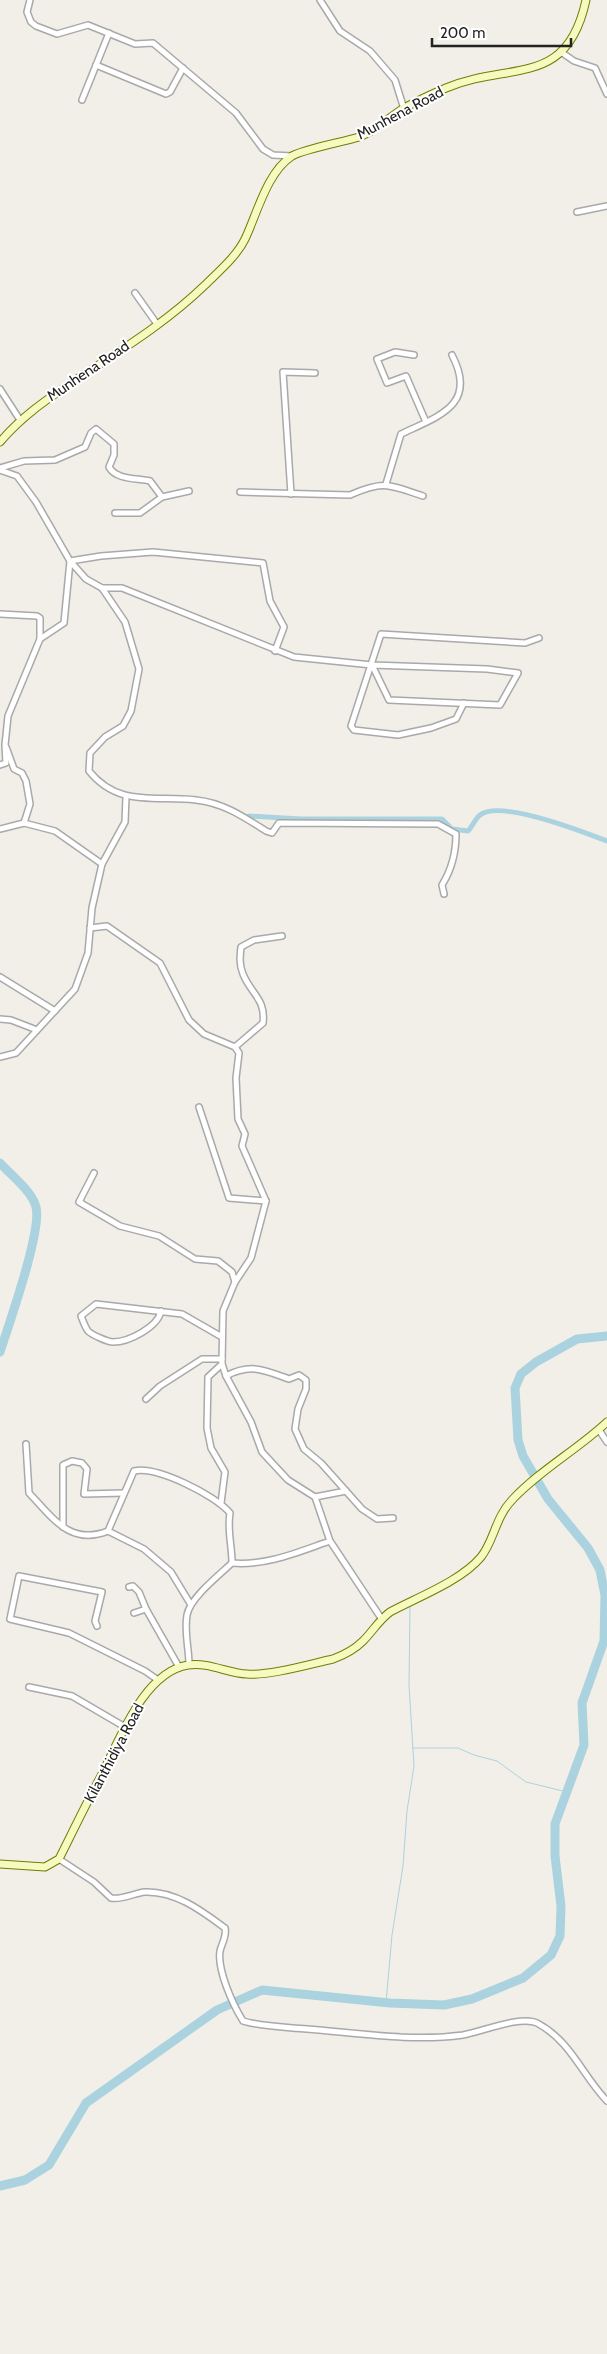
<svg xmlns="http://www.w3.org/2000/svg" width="607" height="2354" viewBox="0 0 607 2354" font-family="Cabin,sans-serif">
	<rect width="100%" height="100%" fill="#f2efe9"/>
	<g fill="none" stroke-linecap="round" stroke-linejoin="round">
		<g stroke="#aad3df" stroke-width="1">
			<polyline points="413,1748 458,1748 474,1755 497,1761 526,1782 567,1792"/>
			<polyline points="386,2003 392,1935 403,1866 407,1811 414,1766 409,1685 410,1606"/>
		</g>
		<path stroke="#aad3df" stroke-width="5" d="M 249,816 L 301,819 L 442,819 L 452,829 L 468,831 C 472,827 475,819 480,815 C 500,799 584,832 607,841"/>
		<g stroke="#aad3df" stroke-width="9">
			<path d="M 0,1163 C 11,1175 32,1191 36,1207 C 42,1231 9,1324 0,1352"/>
			<polyline points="0,2186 25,2180 49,2165 86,2103 217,2010 262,1990 390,2003 444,2005 472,1999 523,1978 551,1955 560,1936 561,1906 555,1856 555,1824 584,1745 582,1703 604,1641 605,1595 600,1570 588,1548 548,1499 523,1456 518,1440 515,1388 521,1374 536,1362 577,1339 607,1336"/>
		</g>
		<g stroke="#a9a9a9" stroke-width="8">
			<g id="street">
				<polyline points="30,0 27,12 31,22 36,26 57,34 88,25 135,44 153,43 236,113 263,149 273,155 292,156"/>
				<polyline points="320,0 340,31 370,51 395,80 404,109"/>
				<polyline points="561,52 574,61 595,68 607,94"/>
				<polyline points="96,65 166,94 170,92 183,68"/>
				<polyline points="82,100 109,33"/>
				<polyline points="577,212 607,206"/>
				<polyline points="135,293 157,324"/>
				<polyline points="414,355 395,352 377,359 387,383 406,376 426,422"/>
				<polyline points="0,389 20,420"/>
				<path d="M 0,468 L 24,461 L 55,460 L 85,447 L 91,433 L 96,429 L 114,444 L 114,455 L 109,467 C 116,480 137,478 150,481 L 162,497 L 189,491"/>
				<path d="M 0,470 L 17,476 L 36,502 L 70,561 L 86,579 L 102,588 L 125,622 L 139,669 L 131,711 L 123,726 L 105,737 L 90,753 L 89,771 C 119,808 155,795 196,800 C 224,803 244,817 266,831 L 272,833 L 279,823 L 438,824 L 456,834 C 456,853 452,869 442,885 L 444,894"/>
				<path d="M 386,484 L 401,434 C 439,416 478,405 452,355"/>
				<path d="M 240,492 L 350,495 C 385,480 389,485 423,496"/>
				<polyline points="291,494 283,372 315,373"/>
				<polyline points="115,513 140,513 162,497"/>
				<polyline points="102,588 122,588 294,657 372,665 487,669 518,673 500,705 389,700 372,665"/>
				<polyline points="0,614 37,616 40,618 40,639"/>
				<polyline points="464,703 456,719 431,728 398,735 354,730 351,726 381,634 525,643 539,638"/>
				<polyline points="6,747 14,769 22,773 26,781 30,804 24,823"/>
				<polyline points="0,765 6,763 5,745 8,716 40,639 64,623 70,561 101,556 153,552 263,563 270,601 284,627 275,651"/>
				<polyline points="0,829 24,823 55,831 102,864"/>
				<path d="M 90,928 L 107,926 L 160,963 L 189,1020 L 204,1034 L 235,1047 L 239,1053 L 236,1078 L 238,1119 L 245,1134 L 242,1146 L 266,1201 L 251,1258 L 235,1282 L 223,1311 L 222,1364 L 226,1376 C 251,1363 264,1370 289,1379 L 299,1375 L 306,1380 L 306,1389 L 298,1409 L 295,1429 L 304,1449 L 321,1463 L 362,1509 L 377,1519 L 393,1518"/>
				<polyline points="0,977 55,1011"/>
				<polyline points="0,1019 11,1020 37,1030"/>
				<path d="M 235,1047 L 263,1023 C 266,999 251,994 243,974 C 239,965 240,956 241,947 L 254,940 L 282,936"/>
				<polyline points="0,1057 16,1053 75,989 88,953 92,908 102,864 125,822 126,797"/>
				<polyline points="199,1107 229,1198 266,1201"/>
				<polyline points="94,1173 79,1202 120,1226 159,1236 195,1259 218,1261 232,1272 235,1282"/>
				<path d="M 161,1311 C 158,1327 129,1342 113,1342 C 108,1342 92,1335 88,1331 C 85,1327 83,1321 81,1316 L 96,1304 L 182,1314 L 222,1337"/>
				<polyline points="226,1376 251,1422 262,1452 288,1480 315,1497 346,1491"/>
				<polyline points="146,1399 160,1386 202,1359 222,1359"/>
				<polyline points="599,1430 607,1442"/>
				<path d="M 26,1444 L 29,1493 C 53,1518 70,1546 108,1531"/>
				<polyline points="315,1497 330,1541 381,1618"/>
				<polyline points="221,1503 225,1472 211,1448 207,1428 208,1377 222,1364"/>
				<polyline points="63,1527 63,1465 72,1461 82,1463 87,1469 84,1494 124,1493"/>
				<path d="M 232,1563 C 266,1566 298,1552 330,1541"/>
				<polyline points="129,1587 133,1586 139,1592 146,1609 179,1667"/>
				<polyline points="134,1613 146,1609"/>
				<polyline points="97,1626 95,1621 102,1592 19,1576 10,1619 69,1633 145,1671 158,1680"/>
				<path d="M 189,1665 C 189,1648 184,1632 187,1615 C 190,1598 219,1575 232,1563 C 232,1546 227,1529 230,1513 C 215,1495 157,1466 134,1471 L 108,1531 L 144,1549 L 171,1572 L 191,1605"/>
				<polyline points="29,1687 72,1696 125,1727"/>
				<path d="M 59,1859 L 94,1882 L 111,1898 C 123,1900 134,1893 145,1892 C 176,1891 202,1911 225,1928 C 227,1936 222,1943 220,1951 C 217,1970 233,2005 243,2021 C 263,2027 287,2027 307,2029 C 358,2033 412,2042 463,2035 C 481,2032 521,2015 537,2023 C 571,2041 582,2075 607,2101"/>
			</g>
		</g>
		<g stroke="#707d05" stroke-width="9">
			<g id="secondary">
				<path d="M 0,442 C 23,415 49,398 77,379 C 121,350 167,322 205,285 C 218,272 237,256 245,239 C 257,214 267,172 292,156 C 304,149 343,142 359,137 C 376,131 389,117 404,108 C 417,101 432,94 446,88 C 510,61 567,89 586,0"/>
				<path d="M 0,1864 L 45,1867 L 59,1859 C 73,1831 87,1802 102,1774 C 120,1739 144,1672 188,1665 C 209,1662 227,1673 247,1674 C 269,1676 310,1664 333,1659 C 344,1655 355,1649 363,1641 C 373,1631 379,1620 390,1612 C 418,1597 461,1581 481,1557 C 494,1541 495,1518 512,1500 C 540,1470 577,1450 607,1422"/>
			</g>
		</g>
		<use href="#street" stroke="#fff" stroke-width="5"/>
		<use href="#secondary" stroke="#f7fabf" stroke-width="7"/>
	</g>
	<g text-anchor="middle" stroke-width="4" stroke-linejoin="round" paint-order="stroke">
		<g font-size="15" fill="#222" stroke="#fff">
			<text transform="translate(400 113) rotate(-28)" y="5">Munhena Road</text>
			<text transform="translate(88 371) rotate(-34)" y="5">Munhena Road</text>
			<text transform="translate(114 1753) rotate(-62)" y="5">Kilanthidiya Road</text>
		</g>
	</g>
	<path d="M432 38v8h139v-8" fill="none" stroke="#222222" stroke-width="2.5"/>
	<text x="440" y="38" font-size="15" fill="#222222" stroke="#ffffff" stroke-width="4" paint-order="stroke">200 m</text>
</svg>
